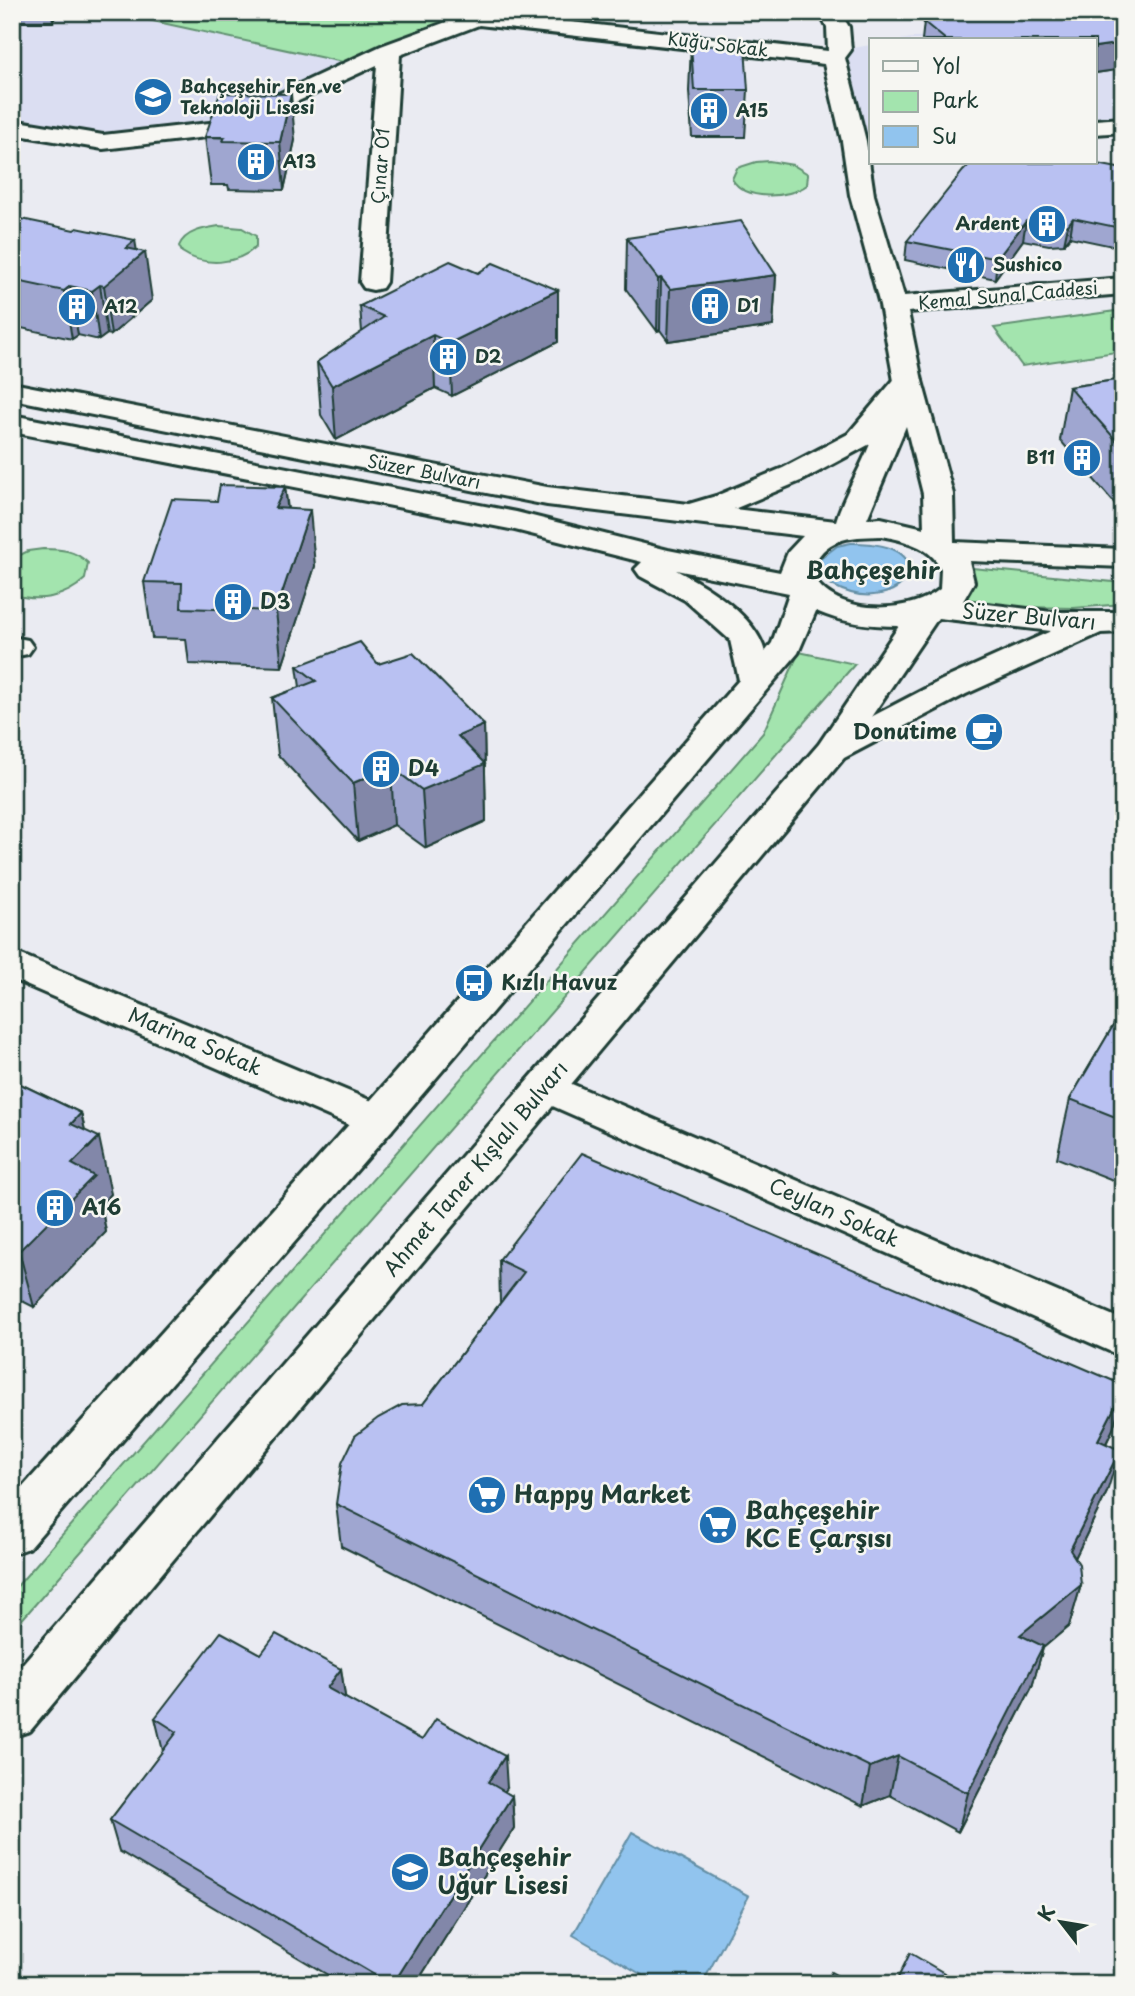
<svg xmlns="http://www.w3.org/2000/svg" width="1135" height="1996" viewBox="0 0 1135 1996" font-family="'Playpen Sans',sans-serif">
	<rect width="100%" height="100%" fill="#eaebf2"/>
	<filter id="ink" filterUnits="userSpaceOnUse"><feTurbulence type="fractalNoise" baseFrequency=".0143" numOctaves="2"/><feDisplacementMap in="SourceGraphic" scale="14" xChannelSelector="R" yChannelSelector="G"/><feConvolveMatrix kernelMatrix="1 2 1 2 8 2 1 2 1" color-interpolation-filters="sRGB"/></filter>
	<g filter="url(#ink)">
		<g fill="#dbdef2">
			<polygon points="12,12 124,12 130,17 361,66 224,128 103,142 12,127"/>
			<polygon points="1069,12 1123,12 1123,125 1095,127 1095,40 900,40"/>
			<polygon points="871,45 871,141 854,141 840,50"/>
		</g>
		<g fill="#a3e4ae" stroke="#619071" stroke-width="2">
			<polygon points="124,12 467,12 477,18 361,66 130,16"/>
			<path d="M 769,161 L 793,165 L 808,174 L 807,185 C 788,199 745,201 732,179 L 737,168 L 756,162 Z"/>
			<path d="M 219,226 L 242,228 L 256,236 L 256,247 C 236,265 204,267 182,252 L 179,246 C 185,231 205,228 219,226 Z"/>
			<polygon points="1123,310 1123,351 1022,366 994,328"/>
			<path d="M 43,549 C 61,549 75,550 88,563 L 85,579 C 65,598 38,603 12,594 L 12,559 L 28,551 Z"/>
			<polygon points="972,568 1123,583 1123,604 1074,608 960,606"/>
			<polygon points="799,652 855,664 12,1631 12,1592 763,733"/>
		</g>
		<g fill="#91c4ee" stroke="#638ea4" stroke-width="2">
			<path d="M 851,543 C 955,542 900,622 834,586 C 823,580 818,572 819,560 L 837,546 Z"/>
			<polygon points="632,1832 749,1896 702,1984 658,1984 573,1935"/>
		</g>
		<g fill="none" stroke-linecap="round" stroke-linejoin="round">
			<g stroke="#1f3d34" stroke-width="6">
				<g id="minor">
					<polygon points="457,12 483,12 828,51 827,27 819,12 840,12 849,27 851,50 845,58 866,141 874,195 904,296 1123,278 1123,294 908,312 922,381 918,387 908,389 898,387 894,381 880,305 850,195 842,141 824,64 479,25 400,55 386,282 382,288 373,290 364,288 360,282 377,65 224,135 103,149 12,134 12,120 103,135 218,122 381,46 460,17"/>
					<polygon points="1123,118 1123,132 1095,134 1095,120"/>
					<polygon points="12,637 28,640 33,647 28,654 12,657"/>
					<polygon points="12,951 391,1109 397,1120 391,1131 377,1135 363,1131 12,979"/>
					<polygon points="546,1073 1123,1320 1123,1357 532,1097 526,1087 532,1077"/>
				</g>
			</g>
			<g stroke="#1f3d34" stroke-width="6">
				<path id="major" d="M 908,373 L 918,375 L 922,381 L 953,494 L 954,542 L 1123,549 L 1123,567 L 969,561 L 974,582 L 963,601 L 1052,612 L 1123,612 L 1123,632 L 1101,633 L 966,694 L 844,758 L 30,1731 L 12,1737 L 12,1676 L 819,744 L 899,626 C 870,626 843,623 816,611 L 798,653 L 391,1131 L 29,1548 L 12,1554 L 12,1499 L 363,1109 L 739,680 L 730,640 L 685,600 L 640,576 L 635,569 L 642,562 L 515,530 L 12,432 L 12,415 L 516,512 L 668,550 L 780,572 L 788,552 L 803,536 L 547,505 L 12,399 L 12,383 L 547,487 L 689,504 L 716,496 L 783,468 L 848,434 L 898,375 ZM 906,426 L 923,494 L 924,528 L 881,518 L 867,519 ZM 870,444 C 860,470 844,494 836,521 L 734,509 L 803,480 ZM 881,536 C 903,540 931,546 941,569 L 940,589 C 907,616 828,616 811,571 C 824,537 848,537 881,536 ZM 676,570 L 789,593 L 772,643 L 765,652 C 756,616 707,586 676,570 ZM 938,618 L 1051,631 L 942,680 L 871,717 Z"/>
			</g>
			<use href="#minor" fill="#f6f6f2" fill-rule="evenodd"/>
			<use href="#major" fill="#f6f6f2" fill-rule="evenodd"/>
		</g>
		<g fill="#9fa6d0" stroke="#1f3d34" stroke-width="2">
			<polygon points="12,12 57,12 53,22 12,22"/>
			<polygon points="994,12 1123,12 1123,69 1095,73 1095,40 922,40 924,22"/>
			<polygon points="691,45 748,90 745,137 692,137 689,91"/>
			<polygon points="205,137 295,140 284,190 229,189 228,185 211,185"/>
			<polygon points="1123,169 1123,238 1117,247 1070,237 1064,244 1049,245 1023,240 995,279 905,260 907,241"/>
			<polygon points="12,217 137,250 152,300 111,335 107,334 99,340 78,335 72,339 12,326"/>
			<polygon points="627,238 776,275 773,326 668,341 660,330 657,331 626,289"/>
			<polygon points="478,273 558,290 558,342 452,396 435,388 336,440 321,415 317,362 362,332 360,306"/>
			<polygon points="1123,379 1123,502 1115,504 1060,440 1069,387"/>
			<polygon points="285,487 288,509 315,566 282,667 189,664 186,639 152,638 144,582 217,501"/>
			<polygon points="378,664 484,725 486,821 426,848 394,825 358,841 278,755 272,698 300,687 297,666"/>
			<polygon points="1123,1009 1123,1184 1057,1158 1070,1099"/>
			<polygon points="12,1080 81,1113 85,1131 111,1194 101,1205 106,1232 34,1307 12,1296"/>
			<polygon points="499,1260 1113,1429 1106,1444 1107,1492 1075,1558 1081,1585 1069,1626 1043,1648 1032,1687 958,1832 890,1795 863,1806 341,1546 336,1504 423,1404 500,1303"/>
			<polygon points="261,1654 341,1669 345,1698 507,1788 504,1792 512,1796 514,1828 416,1984 343,1984 119,1851 110,1820 163,1751 155,1718"/>
		</g>
		<g fill="#8287a9" stroke="#1f3d34" stroke-width="2">
			<polygon points="52,12 57,12 53,22"/>
			<polygon points="1123,43 1123,69 1095,73 1095,47"/>
			<polygon points="291,94 295,140 284,190 280,142"/>
			<polygon points="1073,218 1070,237 1064,244 1068,225"/>
			<polygon points="1026,221 1023,240 995,279 997,259"/>
			<polygon points="1123,224 1123,238 1117,247 1120,228"/>
			<polygon points="135,240 138,258 145,252 152,300 111,335 104,286 126,248"/>
			<polygon points="776,275 773,326 668,341 670,289"/>
			<polygon points="661,278 660,330 657,331 658,279"/>
			<polygon points="100,285 107,334 99,340 92,291"/>
			<polygon points="70,286 78,335 72,339 64,291"/>
			<polygon points="558,290 558,342 452,396 450,343"/>
			<polygon points="433,335 435,388 336,440 332,386"/>
			<polygon points="1123,461 1123,502 1115,504"/>
			<polygon points="285,487 291,542 275,508"/>
			<polygon points="310,510 315,566 282,667 276,611"/>
			<polygon points="484,725 486,821 426,848 422,790 458,736"/>
			<polygon points="391,767 394,825 358,841 353,783"/>
			<polygon points="81,1113 89,1148 99,1137 111,1194 101,1205 106,1232 34,1307 19,1251 71,1124"/>
			<polygon points="1123,1391 1123,1395 1113,1429 1087,1482 1098,1440"/>
			<polygon points="1120,1450 1107,1492 1059,1591 1070,1550"/>
			<polygon points="1081,1585 1069,1626 1043,1648 1032,1687 958,1832 968,1793 1020,1635"/>
			<polygon points="341,1669 346,1702 327,1688"/>
			<polygon points="505,1756 507,1788 489,1814 488,1782"/>
			<polygon points="898,1756 890,1795 863,1806 870,1767"/>
			<polygon points="512,1796 514,1828 416,1984 393,1984"/>
		</g>
		<g fill="#b9c1f2" stroke="#1f3d34" stroke-width="2">
			<polygon points="994,12 1123,12 1123,43 1095,47 1095,40 946,40 924,22"/>
			<polygon points="691,45 745,47 748,90 694,90"/>
			<polygon points="220,93 291,94 280,142 223,141 225,137 205,137"/>
			<polygon points="971,163 1092,163 1123,169 1123,224 1120,228 1073,218 1068,225 1052,226 1026,221 997,259 907,241 963,171"/>
			<polygon points="12,217 74,230 77,228 135,240 126,248 145,252 104,286 100,285 92,291 70,286 64,291 12,280"/>
			<polygon points="741,221 776,275 670,289 661,278 658,279 627,238"/>
			<polygon points="450,261 478,273 493,263 558,290 450,343 433,335 332,386 317,362 384,317 360,306"/>
			<polygon points="1123,379 1123,448 1069,387"/>
			<polygon points="220,485 285,487 275,508 310,510 276,611 181,608 182,583 144,582 172,499 217,501"/>
			<polygon points="360,642 378,664 413,653 484,725 458,736 485,764 422,790 391,767 353,783 272,698 316,681 297,666"/>
			<polygon points="1123,1009 1123,1120 1070,1099"/>
			<polygon points="12,1080 81,1113 71,1124 99,1137 72,1164 94,1176 19,1251 12,1247"/>
			<polygon points="582,1153 1123,1385 1123,1391 1098,1440 1120,1450 1070,1550 1079,1564 1081,1585 1020,1635 1043,1646 968,1793 898,1756 870,1767 336,1504 342,1463 355,1436 378,1418 402,1405 423,1404 524,1272 499,1260"/>
			<polygon points="221,1632 261,1654 276,1634 341,1669 327,1688 422,1740 436,1719 505,1756 488,1782 512,1796 393,1984 390,1984 110,1820 177,1732 155,1718"/>
			<polygon points="910,1953 963,1984 895,1984"/>
			<polygon points="831,1972 852,1984 825,1984"/>
		</g>
	</g>
	<defs>
		<g id="school-disc" transform="scale(2.0125)"><circle r="9.5" fill="#1f6fb2" stroke="#f6f6f2"/><path d="M0-5L7-2L0 1L-7-2ZM-4 1L0 2.5L4 1V4Q0 6-4 4Z" fill="#fff"/></g>
		<g id="building-disc" transform="scale(2.0125)"><circle r="9.5" fill="#1f6fb2" stroke="#f6f6f2"/><path d="M-4-6H4V6H1V3H-1V6H-4ZM-2.5-4.3h1.7v1.8h-1.7ZM.8-4.3h1.7v1.8H.8ZM-2.5-1h1.7V.8h-1.7ZM.8-1h1.7V.8H.8Z" fill="#fff"/></g>
		<g id="restaurant-disc" transform="scale(2.0125)"><circle r="9.5" fill="#1f6fb2" stroke="#f6f6f2"/><path d="M-5-6h1v4h1v-4h1v4h1v-4h1v5L-1.5 .5V6h-2V.5L-5-1ZM5-6V6H3V1.5H1.5Q1.5-4 5-6Z" fill="#fff"/></g>
		<g id="cafe-disc" transform="scale(2.0125)"><circle r="9.5" fill="#1f6fb2" stroke="#f6f6f2"/><path d="M-5.5-4.5H6V0H3Q3 3.5 0 3.5H-2.5Q-5.5 3.5-5.5 0ZM3-3.2v2h1.7v-2ZM-6 4.5H4V6H-6Z" fill="#fff"/></g>
		<g id="bus-disc" transform="scale(2.0125)"><circle r="9.5" fill="#1f6fb2" stroke="#f6f6f2"/><path d="M-5-6H5V4H4V6H2V4H-2V6H-4V4H-5ZM-3.5-4V0h7V-4ZM-3.5 1.2v1.5H-2V1.2ZM2 1.2v1.5H3.5V1.2Z" fill="#fff"/></g>
		<g id="supermarket-disc" transform="scale(2.0125)"><circle r="9.5" fill="#1f6fb2" stroke="#f6f6f2"/><path d="M-6-5.5h2.5l.6 2H6L4.5 2H-2.5L-4.4-4H-6ZM-1.5 3.2a1.3 1.3 0 1 0 .1 0ZM3 3.2a1.3 1.3 0 1 0 .1 0Z" fill="#fff"/></g>
	</defs>
	<g fill-rule="evenodd">
		<use href="#school-disc" x="153" y="97"/>
		<use href="#building-disc" x="709" y="111"/>
		<use href="#building-disc" x="256" y="162"/>
		<use href="#building-disc" x="1047" y="224"/>
		<use href="#restaurant-disc" x="966" y="265"/>
		<use href="#building-disc" x="710" y="306"/>
		<use href="#building-disc" x="77" y="307"/>
		<use href="#building-disc" x="448" y="357"/>
		<use href="#building-disc" x="1082" y="458"/>
		<use href="#building-disc" x="233" y="602"/>
		<use href="#cafe-disc" x="984" y="732"/>
		<use href="#building-disc" x="381" y="769"/>
		<use href="#bus-disc" x="474" y="983"/>
		<use href="#building-disc" x="55" y="1208"/>
		<use href="#supermarket-disc" x="487" y="1495"/>
		<use href="#supermarket-disc" x="718" y="1525"/>
		<use href="#school-disc" x="410" y="1872"/>
	</g>
	<g text-anchor="middle" stroke-width="5" stroke-linejoin="round" paint-order="stroke">
		<g font-size="18" fill="#1f3d34" stroke="#f6f6f2">
			<text transform="translate(718 45) rotate(7)" y="6">Kuğu Sokak</text>
			<text transform="translate(381 166) rotate(-86)" y="6">Çınar 01</text>
			<text transform="translate(1008 296) rotate(-5)" y="6">Kemal Sunal Caddesi</text>
			<text transform="translate(424 472) rotate(11)" y="6">Süzer Bulvarı</text>
		</g>
		<g font-size="18" font-weight="bold" fill="#1f3d34" stroke="#f6f6f2" text-anchor="start">
			<text x="180" y="93">Bahçeşehir Fen ve<tspan x="180" dy="21">Teknoloji Lisesi</tspan></text>
			<text x="736" y="117">A15</text>
			<text x="283" y="168">A13</text>
			<text x="1020" y="230" text-anchor="end">Ardent</text>
			<text x="993" y="271">Sushico</text>
			<text x="737" y="312">D1</text>
			<text x="104" y="313">A12</text>
			<text x="475" y="363">D2</text>
			<text x="1055" y="464" text-anchor="end">B11</text>
		</g>
		<g font-size="21" font-weight="bold" fill="#1f3d34" stroke="#f6f6f2" text-anchor="start">
			<text x="260" y="609">D3</text>
			<text x="957" y="739" text-anchor="end">Donutime</text>
			<text x="408" y="776">D4</text>
			<text x="501" y="990">Kızlı Havuz</text>
			<text x="82" y="1215">A16</text>
		</g>
		<g font-size="21" fill="#1f3d34" stroke="#f6f6f2">
			<text transform="translate(1029 617) rotate(5)" y="7">Süzer Bulvarı</text>
			<text transform="translate(195 1042) rotate(23)" y="7">Marina Sokak</text>
			<text transform="translate(476 1169) rotate(-50)" y="7">Ahmet Taner Kışlalı Bulvarı</text>
			<text transform="translate(834 1213) rotate(24)" y="7">Ceylan Sokak</text>
		</g>
		<g font-size="24" font-weight="bold" fill="#1f3d34" stroke="#f6f6f2">
			<text x="873" y="579">Bahçeşehir</text>
		</g>
		<g font-size="24" font-weight="bold" fill="#1f3d34" stroke="#f6f6f2" text-anchor="start">
			<text x="514" y="1503">Happy Market</text>
			<text x="745" y="1519">Bahçeşehir<tspan x="745" dy="28">KC E Çarşısı</tspan></text>
			<text x="437" y="1866">Bahçeşehir<tspan x="437" dy="28">Uğur Lisesi</tspan></text>
		</g>
	</g>
	<rect width="1135" height="1996" fill="none" stroke="#f6f6f2" stroke-width="42"/>
	<rect x="21" y="21" width="1093" height="1954" fill="none" stroke="#1f3d34" stroke-width="2.5" filter="url(#ink)"/>
	<rect x="869" y="38" width="228" height="126" fill="#f6f6f2" stroke="#a0aca6" stroke-width="2"/>
	<rect x="883" y="61" width="35" height="10" fill="#f6f6f2" stroke="#a0aca6" stroke-width="2"/>
	<text x="932" y="74" font-size="21" fill="#1f3d34">Yol</text>
	<rect x="883" y="91" width="35" height="21" fill="#a3e4ae" stroke="#a0aca6" stroke-width="2"/>
	<text x="932" y="108" font-size="21" fill="#1f3d34">Park</text>
	<rect x="883" y="126" width="35" height="21" fill="#91c4ee" stroke="#a0aca6" stroke-width="2"/>
	<text x="932" y="144" font-size="21" fill="#1f3d34">Su</text>
	<g transform="translate(1061 1922) rotate(301)" stroke="#f6f6f2" stroke-width="5" paint-order="stroke">
	<path d="M0-5L12 26L0 18L-12 26Z" fill="#1f3d34"/>
	<text y="-10" font-size="19" font-weight="bold" text-anchor="middle" fill="#1f3d34">K</text>
	</g>
</svg>
